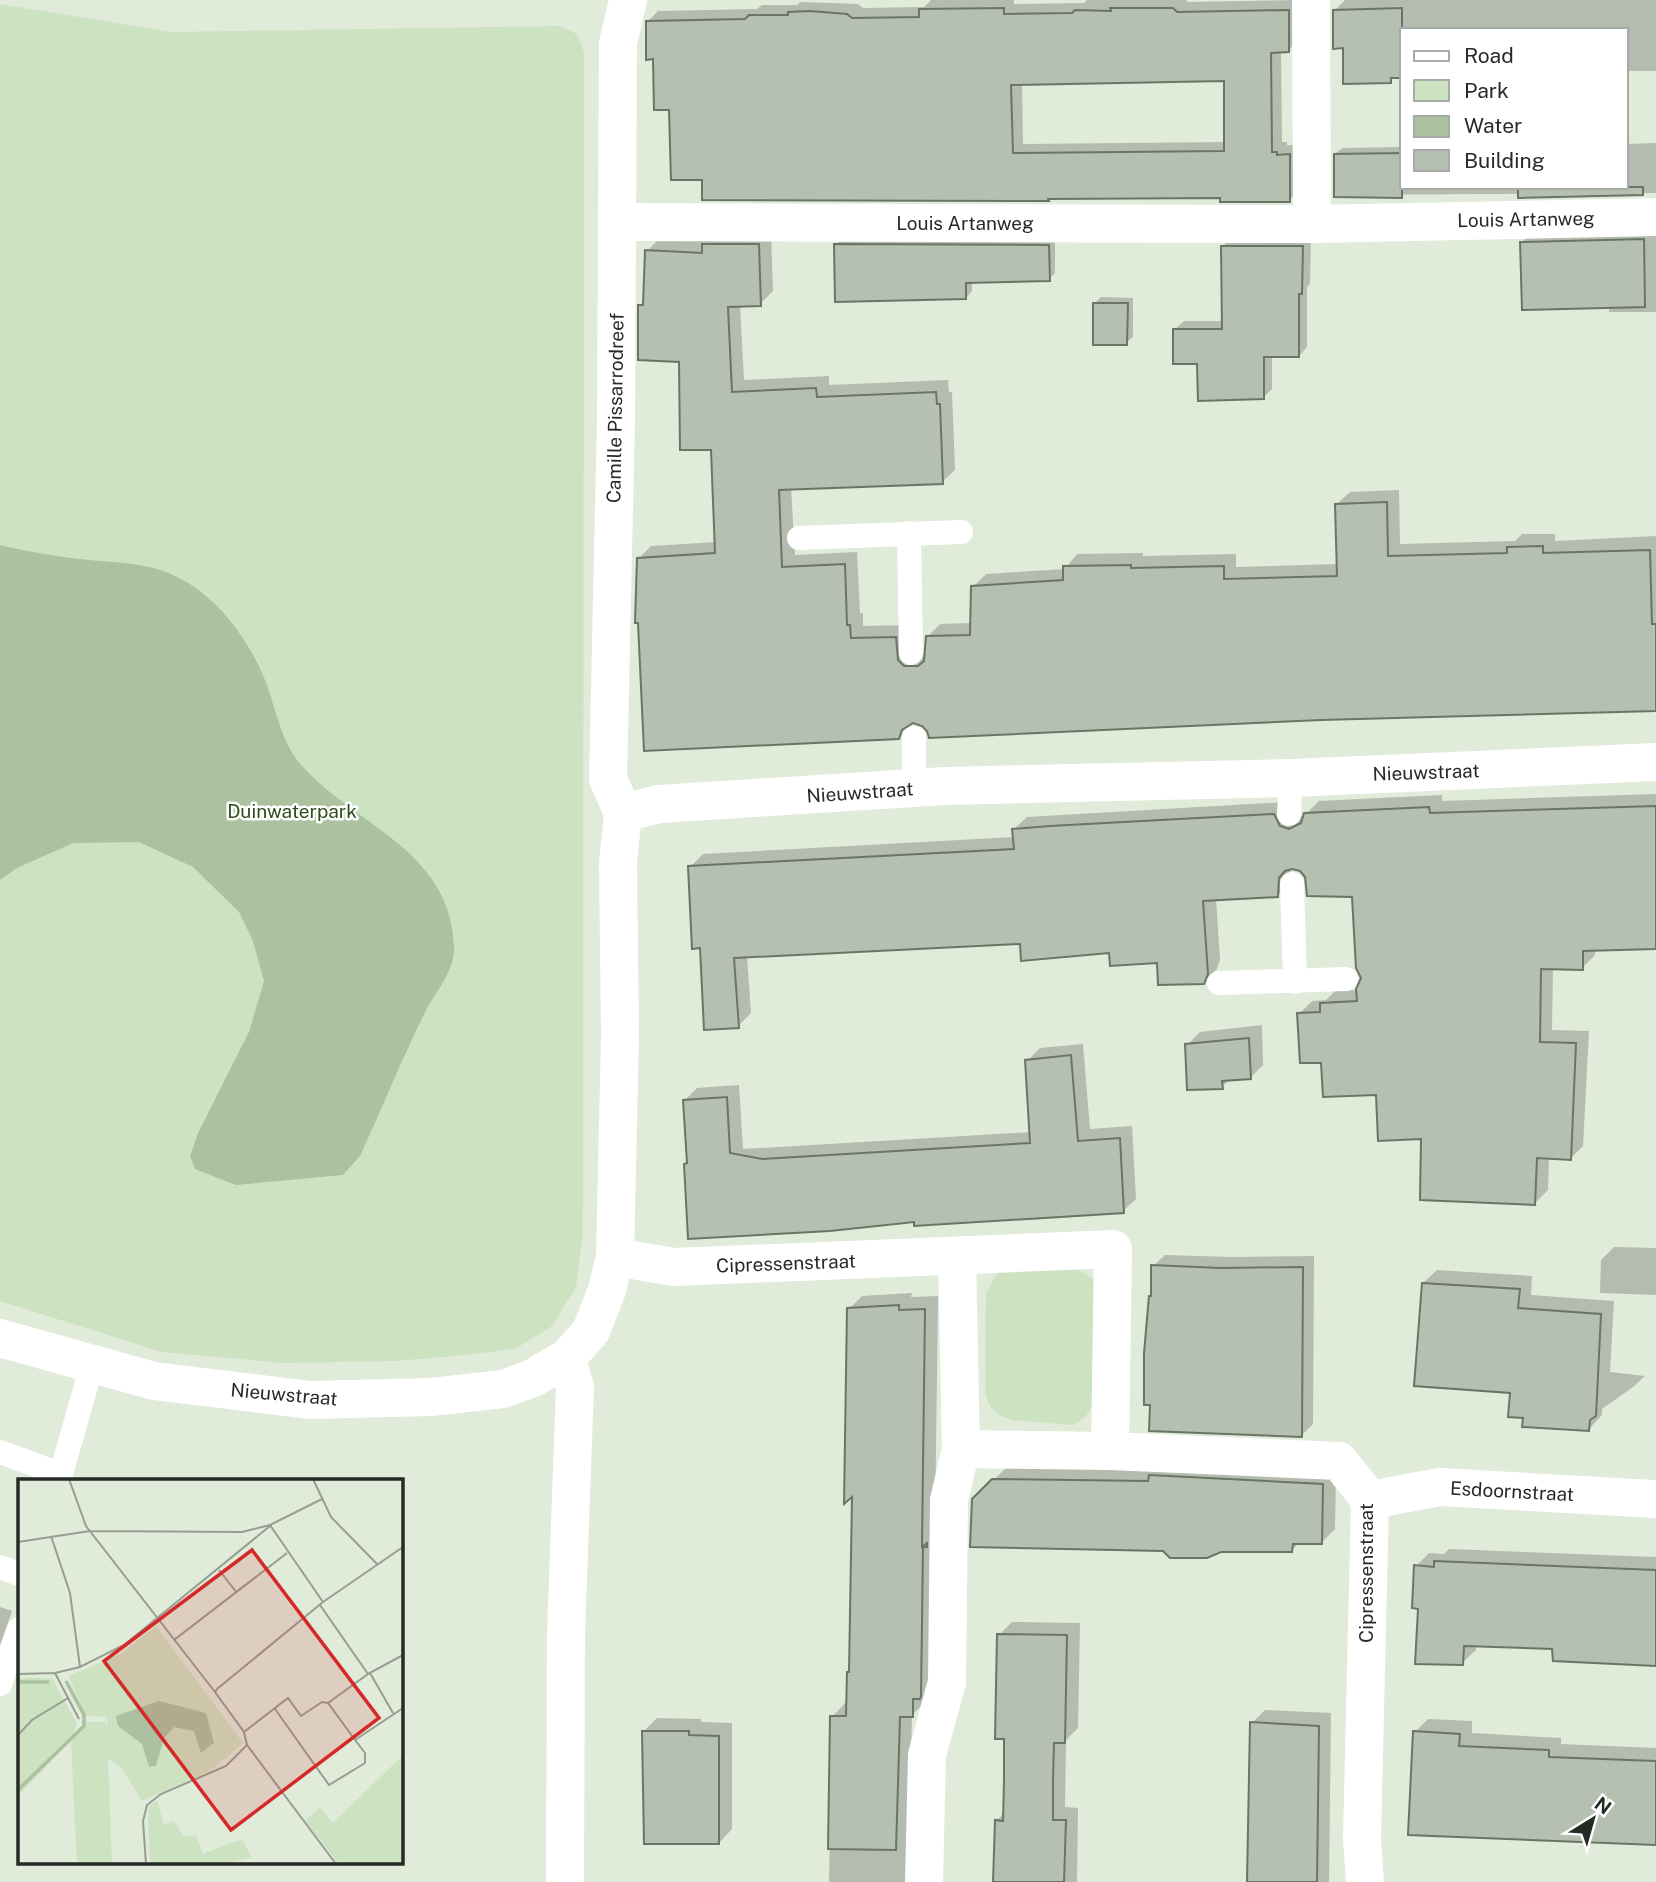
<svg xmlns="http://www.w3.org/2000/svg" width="1656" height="1882" viewBox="0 0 1656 1882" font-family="'Public Sans',sans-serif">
	<rect width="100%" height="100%" fill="#e0ebda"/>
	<g fill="#cce2c0">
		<polygon points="0,4 170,32 559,26 577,34 584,52 583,1231 576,1287 552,1326 515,1349 454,1356 395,1361 283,1363 162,1352 0,1301"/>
		<polygon points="1067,1265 1083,1272 1095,1281 1093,1404 1086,1416 1074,1425 1012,1420 999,1415 991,1408 985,1394 986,1293 999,1271"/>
	</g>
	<path fill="#abc1a0" d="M 0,545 C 29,552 59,557 89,560 C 120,563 153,563 181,579 C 223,601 256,650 270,694 C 278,719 284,746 302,766 C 357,827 449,849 454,945 C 456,970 436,991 425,1012 C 402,1059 382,1108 360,1156 L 343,1175 L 236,1185 L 195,1169 L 190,1156 L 198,1133 L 249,1032 L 264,981 L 253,941 L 239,912 L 193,867 L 139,842 L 73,843 L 17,868 L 0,880 Z"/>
	<g fill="#0003" fill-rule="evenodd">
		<path d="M 931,0 L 1014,0 L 1014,4 L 1084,3 L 1087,0 L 1186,0 L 1188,2 L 1299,0 L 1299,39 L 1289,50 L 1281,50 L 1282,142 L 1287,142 L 1287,145 L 1300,145 L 1300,190 L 1289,200 L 1222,196 L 1050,197 L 1048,200 L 704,178 L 670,108 L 655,57 L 647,22 L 658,11 L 757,9 L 762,5 L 797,5 L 800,2 L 858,4 L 863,8 L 924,7 ZM 1226,80 L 1226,142 L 1023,144 L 1022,83 Z"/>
		<polygon points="1345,0 1656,0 1656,71 1626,71 1626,30 1402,30 1402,76 1395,76 1390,81 1344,46 1335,10"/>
		<polygon points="1656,143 1656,193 1336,195 1335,154 1342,148 1402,147 1402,187 1626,187 1626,144"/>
		<polygon points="771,232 773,291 760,304 740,305 744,380 829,376 829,385 948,380 949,392 952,392 955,470 942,482 791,488 795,555 857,552 860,613 863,613 863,626 908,625 916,653 926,655 927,637 940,624 972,623 973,587 986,574 1065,569 1077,554 1143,553 1143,556 1236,554 1236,567 1339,564 1337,504 1350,492 1399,490 1400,544 1515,541 1522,534 1555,534 1555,541 1656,536 1656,709 923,724 912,721 898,737 638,559 651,546 717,542 712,448 680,360 640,305 645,301 647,251 660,238"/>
		<polygon points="1656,233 1656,312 1609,312 1609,306 1522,242 1528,236"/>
		<polygon points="1231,238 1311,238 1310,284 1307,287 1307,347 1299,356 1272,356 1272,389 1264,397 1199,362 1175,329 1184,321 1223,321 1223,246"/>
		<polygon points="842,239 1055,240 1055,273 1049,279 972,281 972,291 966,298 836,245"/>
		<polygon points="1101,297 1133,298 1133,337 1126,343 1094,304"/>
		<polygon points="1656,794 1656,948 1595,949 1595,955 1582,968 1553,968 1552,1030 1589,1031 1583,1146 1570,1159 1549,1157 1548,1190 1535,1203 1423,1137 1378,1093 1323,1061 1299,1014 1312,1001 1326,1000 1335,991 1358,990 1363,978 1354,896 1307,876 1299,869 1291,869 1290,883 1277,896 1216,898 1220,960 1217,969 1203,982 1158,961 1111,951 1022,943 747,956 751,1013 738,1026 702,947 690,867 703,854 1014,837 1014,829 1027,817 1287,802 1293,814 1303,817 1319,801 1442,795 1442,801"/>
		<polygon points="1262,1025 1263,1065 1250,1078 1230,1079 1222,1087 1187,1045 1200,1032"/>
		<polygon points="1083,1044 1090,1129 1132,1126 1136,1199 1123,1211 916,1220 689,1161 685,1100 697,1088 739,1085 743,1149 1031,1132 1027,1061 1040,1048"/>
		<polygon points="1614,1247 1656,1248 1656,1295 1600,1293 1601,1260"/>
		<polygon points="1165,1255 1233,1257 1314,1256 1313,1424 1301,1436 1153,1266"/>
		<polygon points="1437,1270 1532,1276 1531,1295 1614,1301 1610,1372 1645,1376 1633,1387 1602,1409 1602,1415 1589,1429 1525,1416 1511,1391 1423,1283"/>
		<polygon points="912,1293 911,1297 938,1296 933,1681 925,1702 912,1715 908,1882 829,1882 832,1717 845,1703 848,1703 848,1672 851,1670 854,1493 849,1309 862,1296"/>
		<polygon points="1007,1467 1336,1471 1335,1529 1322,1542 1300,1542 1292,1550 1164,1549 973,1500"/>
		<polygon points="1449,1549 1656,1557 1656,1666 1554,1659 1554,1648 1476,1645 1476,1650 1462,1663 1419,1608 1416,1566 1429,1553 1444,1554"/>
		<polygon points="0,1607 12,1611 0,1645"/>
		<polygon points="1012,1622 1080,1623 1078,1728 1066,1740 1065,1807 1078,1808 1077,1882 995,1882 996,1821 1005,1812 1006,1737 999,1635"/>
		<polygon points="1265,1710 1331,1713 1329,1882 1248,1882 1252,1723"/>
		<polygon points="657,1718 701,1719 701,1722 732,1723 732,1829 719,1843 644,1731"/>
		<polygon points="1428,1719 1472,1721 1472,1733 1561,1738 1561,1744 1656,1748 1656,1844 1415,1732"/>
	</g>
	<g fill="#b5c0b0" stroke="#6b7566" stroke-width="2" fill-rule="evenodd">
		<path d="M 1004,8 L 1004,14 L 1072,13 L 1075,10 L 1111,11 L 1110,8 L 1173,8 L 1177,12 L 1289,10 L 1289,52 L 1271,53 L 1272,152 L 1277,152 L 1277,155 L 1290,154 L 1290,202 L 1220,202 L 1220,198 L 1048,199 L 1049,201 L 702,200 L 702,180 L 671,180 L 669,110 L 654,110 L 653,59 L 646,60 L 646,21 L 745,19 L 749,15 L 788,15 L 788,12 L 810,11 L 847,14 L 852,18 L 919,17 L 919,9 ZM 1224,81 L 1224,151 L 1013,153 L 1011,85 Z"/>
		<polygon points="1402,8 1402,78 1391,78 1391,83 1343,84 1343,48 1333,49 1333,10"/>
		<polygon points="1402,153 1402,198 1334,197 1334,154"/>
		<polygon points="1518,187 1643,187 1643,195 1518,198"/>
		<polygon points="1644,239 1645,307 1522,310 1520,242"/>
		<polygon points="702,244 759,244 761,306 728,307 732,392 816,388 817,397 936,392 937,404 940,404 943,484 779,490 782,567 845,564 847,625 850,625 851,638 896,637 898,660 904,666 918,666 924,661 926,636 970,635 971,586 1063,580 1063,566 1131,565 1131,568 1224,566 1224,579 1337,576 1335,504 1387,502 1388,556 1507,553 1507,547 1543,546 1543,553 1650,550 1652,624 1656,624 1656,711 1321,720 929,738 927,731 922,726 913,723 902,730 899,739 644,751 638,623 635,623 637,558 715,553 711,450 680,450 679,362 638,360 638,305 643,305 645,250 702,253"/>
		<polygon points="834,244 1049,245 1050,281 966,283 966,299 835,302"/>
		<polygon points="1221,246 1303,246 1302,294 1299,294 1299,357 1264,357 1264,399 1198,401 1197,364 1173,364 1173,329 1222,329"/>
		<polygon points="1093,303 1128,303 1127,345 1093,345"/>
		<polygon points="1656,806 1656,949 1583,951 1583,970 1541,969 1540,1042 1576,1043 1571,1160 1537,1158 1535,1205 1420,1200 1421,1139 1378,1141 1376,1095 1323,1097 1321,1063 1300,1063 1297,1013 1320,1012 1320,1003 1357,1001 1356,989 1361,978 1356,968 1352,897 1307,896 1305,877 1300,871 1292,869 1285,871 1279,878 1278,897 1203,901 1208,974 1204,984 1158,985 1157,963 1110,966 1109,953 1021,961 1020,944 734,958 739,1028 704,1030 700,948 692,949 688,866 1014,849 1012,829 1050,826 1274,814 1280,826 1289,829 1301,823 1304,813 1429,807 1430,813"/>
		<polygon points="1249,1038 1251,1079 1222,1081 1223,1089 1187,1090 1185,1044"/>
		<polygon points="1071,1055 1078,1141 1120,1138 1124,1213 914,1226 914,1222 830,1231 688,1239 684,1164 687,1163 683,1100 727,1097 730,1153 762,1159 1030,1143 1025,1060"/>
		<polygon points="1151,1265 1220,1268 1303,1267 1302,1437 1149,1431 1150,1405 1144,1405 1144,1353 1149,1296 1151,1296"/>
		<polygon points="1422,1283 1520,1289 1518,1308 1601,1314 1596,1416 1590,1420 1589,1431 1522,1427 1523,1418 1508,1417 1510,1393 1414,1386"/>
		<polygon points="899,1305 899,1310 925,1309 922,1547 927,1543 927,1547 923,1547 921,1696 920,1699 913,1699 913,1717 900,1717 896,1850 828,1849 830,1716 846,1716 847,1672 849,1672 852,1497 844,1504 847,1308"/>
		<polygon points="1149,1475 1323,1484 1322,1544 1293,1544 1292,1552 1221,1552 1207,1558 1170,1558 1163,1551 970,1547 972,1499 992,1479 1148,1481"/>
		<polygon points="1434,1561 1656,1570 1656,1666 1553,1661 1552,1649 1464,1646 1463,1665 1415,1664 1418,1609 1412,1608 1414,1565 1434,1567"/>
		<polygon points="997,1634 1067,1635 1065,1743 1054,1743 1053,1780 1053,1820 1066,1820 1064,1882 993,1882 995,1820 1003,1821 1004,1780 1004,1739 995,1739"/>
		<polygon points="1250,1722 1319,1726 1317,1882 1247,1882"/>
		<polygon points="642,1731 689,1731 689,1735 719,1736 719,1844 644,1844"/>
		<polygon points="1413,1731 1460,1734 1459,1746 1549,1750 1549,1757 1656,1761 1656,1845 1408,1835"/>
	</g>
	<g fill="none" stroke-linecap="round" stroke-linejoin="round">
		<g stroke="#fff" stroke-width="24">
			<polyline points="909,533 911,653"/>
			<polyline points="799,538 961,532"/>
			<polyline points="914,738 914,789"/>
			<polyline points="1289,814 1291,778"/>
			<polyline points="1292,884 1295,982"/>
			<polyline points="1219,983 1346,979"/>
			<polyline points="0,1452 60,1474"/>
			<polyline points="59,1481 92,1365"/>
			<polyline points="0,1567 19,1574"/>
			<polyline points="0,1684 19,1629"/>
		</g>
		<g stroke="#fff" stroke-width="38">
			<polyline points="1311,0 1312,224"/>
			<polyline points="617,222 1312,224 1656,217"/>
			<polyline points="623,813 608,779 616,419 618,43 628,0"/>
			<polyline points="615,1257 674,1267 1113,1249 1110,1451 1339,1461 1370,1500 1362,1839 1365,1882"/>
			<polyline points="0,1338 154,1381 310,1400 431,1397 503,1389 533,1378 567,1358 591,1331 607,1290 615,1257 620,1034 618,863 623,813 659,804 945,786 1291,778 1656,762"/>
			<polyline points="961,1449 1110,1451"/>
			<polyline points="1370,1500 1440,1487 1656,1499"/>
			<polyline points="565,1882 566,1633 575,1388 567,1358"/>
			<polyline points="924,1882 927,1755 947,1682 949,1500 961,1449 957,1257"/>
		</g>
	</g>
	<g text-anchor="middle" stroke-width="5" stroke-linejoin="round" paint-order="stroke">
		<g font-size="19" fill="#262a24" stroke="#fff">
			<text transform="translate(1526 219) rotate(-1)" y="7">Louis Artanweg</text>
			<text x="965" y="230">Louis Artanweg</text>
			<text transform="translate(615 408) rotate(-89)" y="7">Camille Pissarrodreef</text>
			<text transform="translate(1426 772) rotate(-2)" y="7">Nieuwstraat</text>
			<text transform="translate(860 792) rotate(-4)" y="7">Nieuwstraat</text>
			<text transform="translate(786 1263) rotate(-2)" y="7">Cipressenstraat</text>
			<text transform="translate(284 1394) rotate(5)" y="7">Nieuwstraat</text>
			<text transform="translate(1512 1491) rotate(3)" y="7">Esdoornstraat</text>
			<text transform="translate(1366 1573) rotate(-90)" y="7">Cipressenstraat</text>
		</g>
		<g font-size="19" fill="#2f4c1c" stroke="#fff">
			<text x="292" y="818">Duinwaterpark</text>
		</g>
	</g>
	<g transform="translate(18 1479)">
		<rect width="385" height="385" fill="#e0ebda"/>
		<path d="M 138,147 L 225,264 L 192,292 L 124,322 L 103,288 L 90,279 L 94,385 L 59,385 L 53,261 L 0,317 L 0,199 L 34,199 L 59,245 L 54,259 L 68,243 L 87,243 L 89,248 L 89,238 L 67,237 L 51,197 L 104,174 ZM 385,276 L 385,385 L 321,385 L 287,341 L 302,329 L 315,344 ZM 139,322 L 146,345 L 156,342 L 165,357 L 178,357 L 185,375 L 224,360 L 233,378 L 207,385 L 132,385 L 130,340 L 131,327 Z" fill="#cce2c0"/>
		<path d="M 141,222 L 188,234 L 196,264 L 183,274 L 176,252 L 156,248 L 146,259 L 138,287 L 131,288 L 124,265 L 100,247 L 98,237 Z" fill="#abc1a0"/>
		<path fill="none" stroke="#abc1a0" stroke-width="3.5" d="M 0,203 L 31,203M 0,311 L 66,247 L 66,236 L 48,202"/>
		<path fill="none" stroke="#969e91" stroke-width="2" d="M 51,0 L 68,47 L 197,213M 295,0 L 313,38 L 359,85M 252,46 L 305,123M 33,57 L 52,114 L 62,188M 0,63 L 72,52 L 224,53 L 252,46 L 304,20M 201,91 L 219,114M 302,126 L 350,195 L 385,176M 156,161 L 269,74M 37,194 L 61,240M 352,194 L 375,234M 0,195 L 37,194 L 62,188 L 106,166 L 252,47M 310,224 L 350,195M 257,230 L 311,306 L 347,284 L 347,274 L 337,261M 226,253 L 270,219 L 283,237 L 304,223 L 310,224 L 337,261 L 385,229M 0,256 L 14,241 L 50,219M 229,266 L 318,385M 128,385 L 125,342 L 129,326 L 143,315 L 208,287 L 229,266 L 226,253 L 197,213 L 199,210 L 305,123 L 385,68"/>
		<path fill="#d62828" fill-opacity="0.15" stroke="#d62828" stroke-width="3.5" d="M 234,71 L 361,239 L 213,351 L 86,182 Z"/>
		<rect width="385" height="385" fill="none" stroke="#262a24" stroke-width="3.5"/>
	</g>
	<rect x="1400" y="28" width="228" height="161" fill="#ffffff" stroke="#a8aaa7" stroke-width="2"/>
	<rect x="1414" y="51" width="35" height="10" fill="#ffffff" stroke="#a8aaa7" stroke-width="2"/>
	<text x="1464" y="63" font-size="21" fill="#262a24">Road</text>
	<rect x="1414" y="80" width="35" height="21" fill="#cce2c0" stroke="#a8aaa7" stroke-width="2"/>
	<text x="1464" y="98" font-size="21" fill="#262a24">Park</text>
	<rect x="1414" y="116" width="35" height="21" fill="#abc1a0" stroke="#a8aaa7" stroke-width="2"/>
	<text x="1464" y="133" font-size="21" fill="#262a24">Water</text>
	<rect x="1414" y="150" width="35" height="21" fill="#b5c0b0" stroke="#a8aaa7" stroke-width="2"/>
	<text x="1464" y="168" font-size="21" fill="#262a24">Building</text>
	<g transform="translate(1593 1819) rotate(37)" stroke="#ffffff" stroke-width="5" paint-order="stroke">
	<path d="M0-5L12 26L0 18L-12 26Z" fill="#262a24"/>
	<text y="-10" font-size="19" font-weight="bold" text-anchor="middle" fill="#262a24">N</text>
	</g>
</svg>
